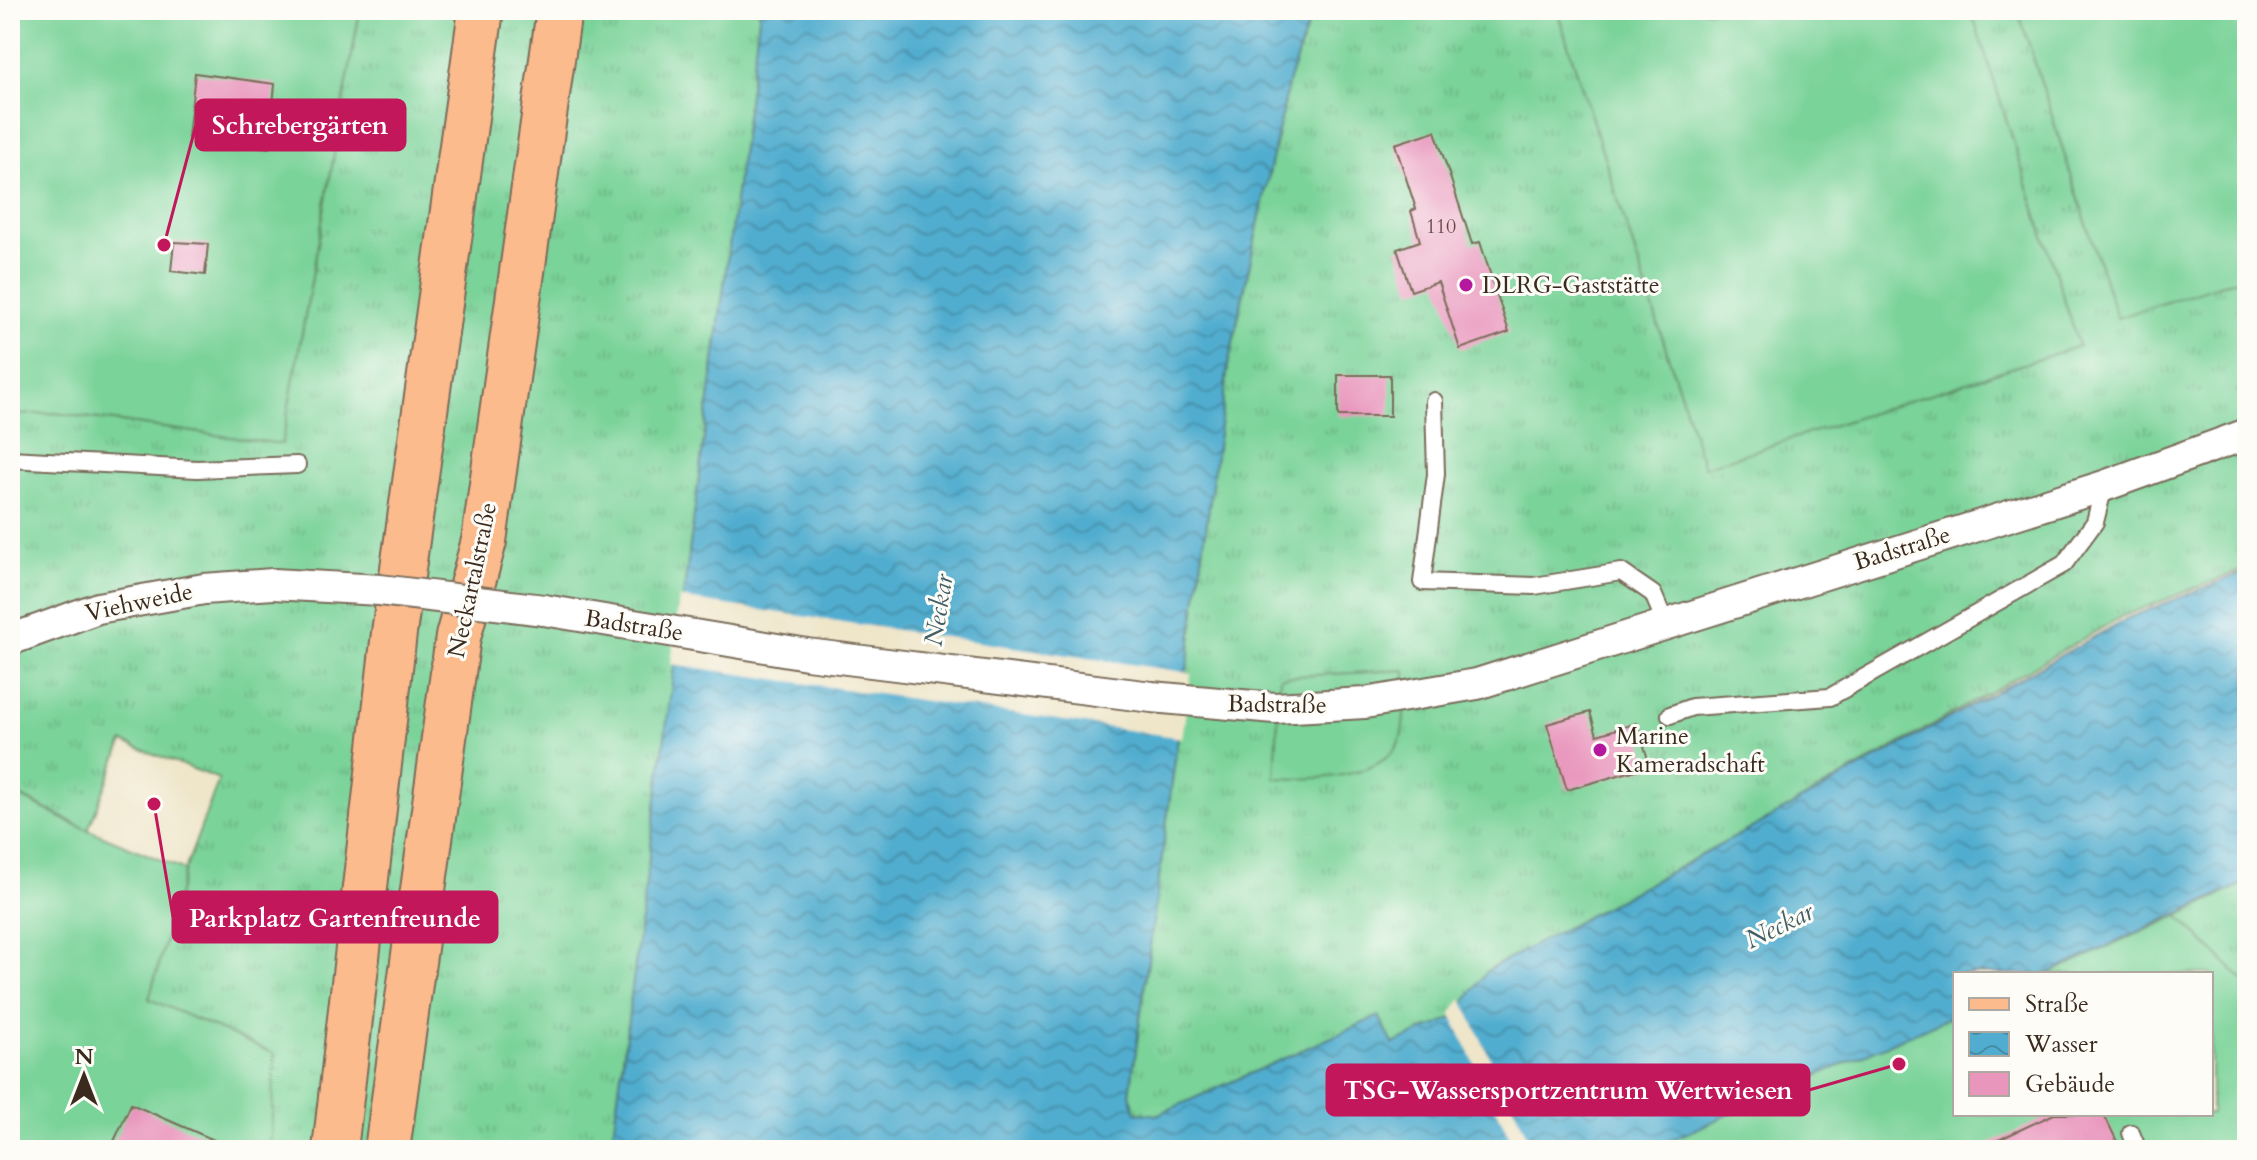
<svg xmlns="http://www.w3.org/2000/svg" width="2257" height="1160" viewBox="0 0 2257 1160" font-family="Cardo,serif">
	<defs>
		<pattern id="grass-tufts" width="24" height="20" patternUnits="userSpaceOnUse" patternTransform="scale(2)"><rect width="24" height="20" fill="#7ad399"/><path d="M3 7l-1-3M5 7V3M7 7l1-3M15 17l-1-3M17 17v-4M19 17l1-3" fill="none" stroke="#6ab583"/></pattern>
		<pattern id="water-waves" width="16" height="10" patternUnits="userSpaceOnUse" patternTransform="scale(2)"><rect width="16" height="10" fill="#51adcf"/><path d="M0 5q4-4 8 0t8 0" fill="none" stroke="#448da7"/></pattern>
	</defs>
	<rect width="100%" height="100%" fill="#fdfcf7"/>
	<filter id="ink" filterUnits="userSpaceOnUse"><feTurbulence type="fractalNoise" baseFrequency=".0125" numOctaves="2"/><feDisplacementMap in="SourceGraphic" scale="16" xChannelSelector="R" yChannelSelector="G"/><feConvolveMatrix kernelMatrix="1 2 1 2 8 2 1 2 1" color-interpolation-filters="sRGB"/></filter>
	<filter id="wash" filterUnits="userSpaceOnUse"><feTurbulence type="fractalNoise" baseFrequency=".006" numOctaves="4" result="noise"/><feDisplacementMap in="SourceGraphic" scale="32" xChannelSelector="R" yChannelSelector="G"/><feGaussianBlur stdDeviation="1.8" result="paint"/><feColorMatrix in="noise" values="0 0 0 0 0 0 0 0 0 0 0 0 0 0 0 0 0 1.4 0 .05"/><feComposite in="paint" operator="in"/></filter>
	<g filter="url(#wash)">
		<rect width="100%" height="100%" fill="#efe6ca"/>
		<g fill="url(#grass-tufts)" stroke="#5a7e5c" stroke-width="2">
			<polygon points="360,10 760,10 611,1150 270,1150 275,1054 149,999 185,870 219,779 123,742 88,830 10,791 10,415 55,413 282,444"/>
			<polygon points="1313,10 1557,10 1704,466 2079,346 1971,10 2018,10 2117,317 2247,276 2247,568 2123,616 1754,827 1488,970 1453,1018 1393,1044 1379,1016 1157,1115 1135,1112 1130,1094 1228,366 1289,80"/>
			<polygon points="2247,882 2247,984 2178,916"/>
		</g>
		<g fill="#7ad399" stroke="#5a7e5c" stroke-width="2">
			<polygon points="10,10 360,10 282,444 55,413 10,415"/>
			<polygon points="1557,10 1971,10 2079,346 1704,467"/>
			<polygon points="2018,10 2247,10 2247,276 2117,318"/>
			<path d="M 1405,670 C 1404,690 1406,713 1402,733 C 1392,780 1311,780 1275,778 L 1280,677 Z"/>
			<polygon points="10,791 67,821 185,870 149,999 275,1054 270,1150 10,1150"/>
			<polygon points="2178,916 2247,984 2247,1150 1648,1150 1955,1015 1955,1114 2211,1114 2211,974 2047,974"/>
		</g>
		<polygon fill="url(#water-waves)" stroke="#466c76" stroke-width="2" points="760,10 1313,10 1289,80 1228,366 1130,1094 1136,1112 1157,1115 1379,1016 1393,1044 1453,1018 1488,970 1754,827 2128,618 2247,571 2247,882 2047,974 1955,974 1955,1015 1648,1150 611,1150"/>
		<g fill="#efe6ca">
			<polygon points="679,598 1191,673 1182,738 671,664"/>
			<polygon points="1462,999 1534,1150 1535,1150 1516,1150 1451,1014"/>
		</g>
		<g id="blocks">
			<g fill="#e996bd">
				<polygon points="195,73 275,84 269,148 188,138"/>
				<polygon points="1435,131 1472,244 1480,242 1509,332 1460,349 1438,282 1411,291 1397,249 1420,241 1411,211 1416,209 1395,144"/>
				<polygon points="174,242 208,244 205,275 171,271"/>
				<rect x="1338" y="375" width="52" height="41"/>
				<polygon points="1590,712 1597,735 1637,723 1650,766 1567,790 1547,724"/>
				<polygon points="131,1104 237,1150 110,1150"/>
				<polygon points="2054,1114 2104,1114 2121,1150 1977,1150"/>
			</g>
		</g>
	</g>
	<g filter="url(#ink)">
		<use href="#blocks" fill-opacity="0" stroke="#7a6c5a" stroke-width="2"/>
		<g fill="none" stroke-linecap="round" stroke-linejoin="round">
			<g stroke="#7a6c5a" stroke-width="20">
				<g id="service">
					<polyline points="1434,401 1436,474 1422,582 1534,586 1621,572 1653,594 1665,622"/>
					<polyline points="10,459 197,469 297,465"/>
					<polyline points="1670,715 1692,707 1830,697 2064,564 2095,522 2104,486"/>
					<polyline points="2131,1133 2138,1150"/>
				</g>
			</g>
			<g stroke="#7a6c5a" stroke-width="34">
				<g id="minor">
					<polyline points="544,610 807,654 1152,697 1275,708 1365,703 1477,684 2104,486 2247,434"/>
					<polyline points="10,640 98,608 204,589 273,584"/>
				</g>
			</g>
			<g stroke="#7a6c5a" stroke-width="48">
				<g id="primary">
					<polyline points="335,1150 394,633 481,10"/>
					<polyline points="387,1150 458,637 484,541 559,10"/>
				</g>
			</g>
			<use href="#service" stroke="#fff" stroke-width="16"/>
			<use href="#minor" stroke="#fff" stroke-width="30"/>
			<use href="#primary" stroke="#fbbb8d" stroke-width="44"/>
			<g stroke="#7a6c5a" stroke-width="34" stroke-linecap="butt">
				<polyline id="minor-bridge" points="273,584 380,590 544,610"/>
			</g>
			<use href="#minor-bridge" stroke="#fff" stroke-width="30"/>
		</g>
	</g>
	<g fill="#b5179e" stroke="#fdfcf7" stroke-width="3">
		<circle cx="1466" cy="285" r="8"/>
		<circle cx="1600" cy="750" r="8"/>
	</g>
	<g text-anchor="middle" stroke-width="6" stroke-linejoin="round" paint-order="stroke">
		<g font-size="20" fill="#664546">
			<text x="1441" y="233">110</text>
		</g>
		<g font-size="24" fill="#3b2a1e" stroke="#fdfcf7" text-anchor="start">
			<text x="1482" y="293">DLRG-Gaststätte</text>
			<text x="1616" y="744">Marine<tspan x="1616" dy="28">Kameradschaft</tspan></text>
		</g>
		<g font-size="24" fill="#3b2a1e" stroke="#fdfcf7">
			<text transform="translate(1902 548) rotate(-17)" y="8">Badstraße</text>
			<text transform="translate(472 580) rotate(-78)" y="8">Neckartalstraße</text>
			<text transform="translate(139 602) rotate(-12)" y="8">Viehweide</text>
			<text transform="translate(634 625) rotate(9)" y="8">Badstraße</text>
			<text transform="translate(1277 704) rotate(1)" y="8">Badstraße</text>
		</g>
		<g font-size="26" font-style="italic" fill="#445e65" stroke="#fdfcf7">
			<text transform="translate(938 610) rotate(-81)" y="9">Neckar</text>
			<text transform="translate(1779 925) rotate(-26)" y="9">Neckar</text>
		</g>
	</g>
	<path fill="none" stroke="#c2185b" stroke-width="3" d="M164 245L196 125M154 804L173 917M1899 1064L1809 1090"/>
	<g fill="#c2185b" stroke="#fdfcf7" stroke-width="3">
		<circle cx="164" cy="245" r="8"/>
		<circle cx="154" cy="804" r="8"/>
		<circle cx="1899" cy="1064" r="8"/>
	</g>
	<g fill="#c2185b" stroke="#c2185b" stroke-width="3">
		<rect x="196" y="100" width="209" height="50" rx="8"/>
		<rect x="173" y="892" width="324" height="50" rx="8"/>
		<rect x="1327" y="1065" width="482" height="50" rx="8"/>
	</g>
	<g font-size="26" text-anchor="middle" font-weight="bold" fill="#fff">
		<text x="300" y="134">Schrebergärten</text>
		<text x="335" y="927">Parkplatz Gartenfreunde</text>
		<text x="1568" y="1099">TSG-Wassersportzentrum Wertwiesen</text>
	</g>
	<rect width="2257" height="1160" fill="none" stroke="#fdfcf7" stroke-width="40"/>
	<rect x="1953" y="972" width="260" height="144" fill="#fdfcf7" stroke="#afa8a0" stroke-width="2"/>
	<rect x="1969" y="998" width="40" height="12" fill="#fbbb8d" stroke="#afa8a0" stroke-width="2"/>
	<text x="2025" y="1012" font-size="24" fill="#3b2a1e">Straße</text>
	<rect x="1969" y="1032" width="40" height="24" fill="url(#water-waves)" stroke="#afa8a0" stroke-width="2"/>
	<text x="2025" y="1052" font-size="24" fill="#3b2a1e">Wasser</text>
	<rect x="1969" y="1072" width="40" height="24" fill="#e996bd" stroke="#afa8a0" stroke-width="2"/>
	<text x="2025" y="1092" font-size="24" fill="#3b2a1e">Gebäude</text>
	<g transform="translate(84 1076)" stroke="#fdfcf7" stroke-width="6" paint-order="stroke">
	<path d="M0-6L14 30L0 20L-14 30Z" fill="#3b2a1e"/>
	<text y="-12" font-size="22" font-weight="bold" text-anchor="middle" fill="#3b2a1e">N</text>
	</g>
</svg>
